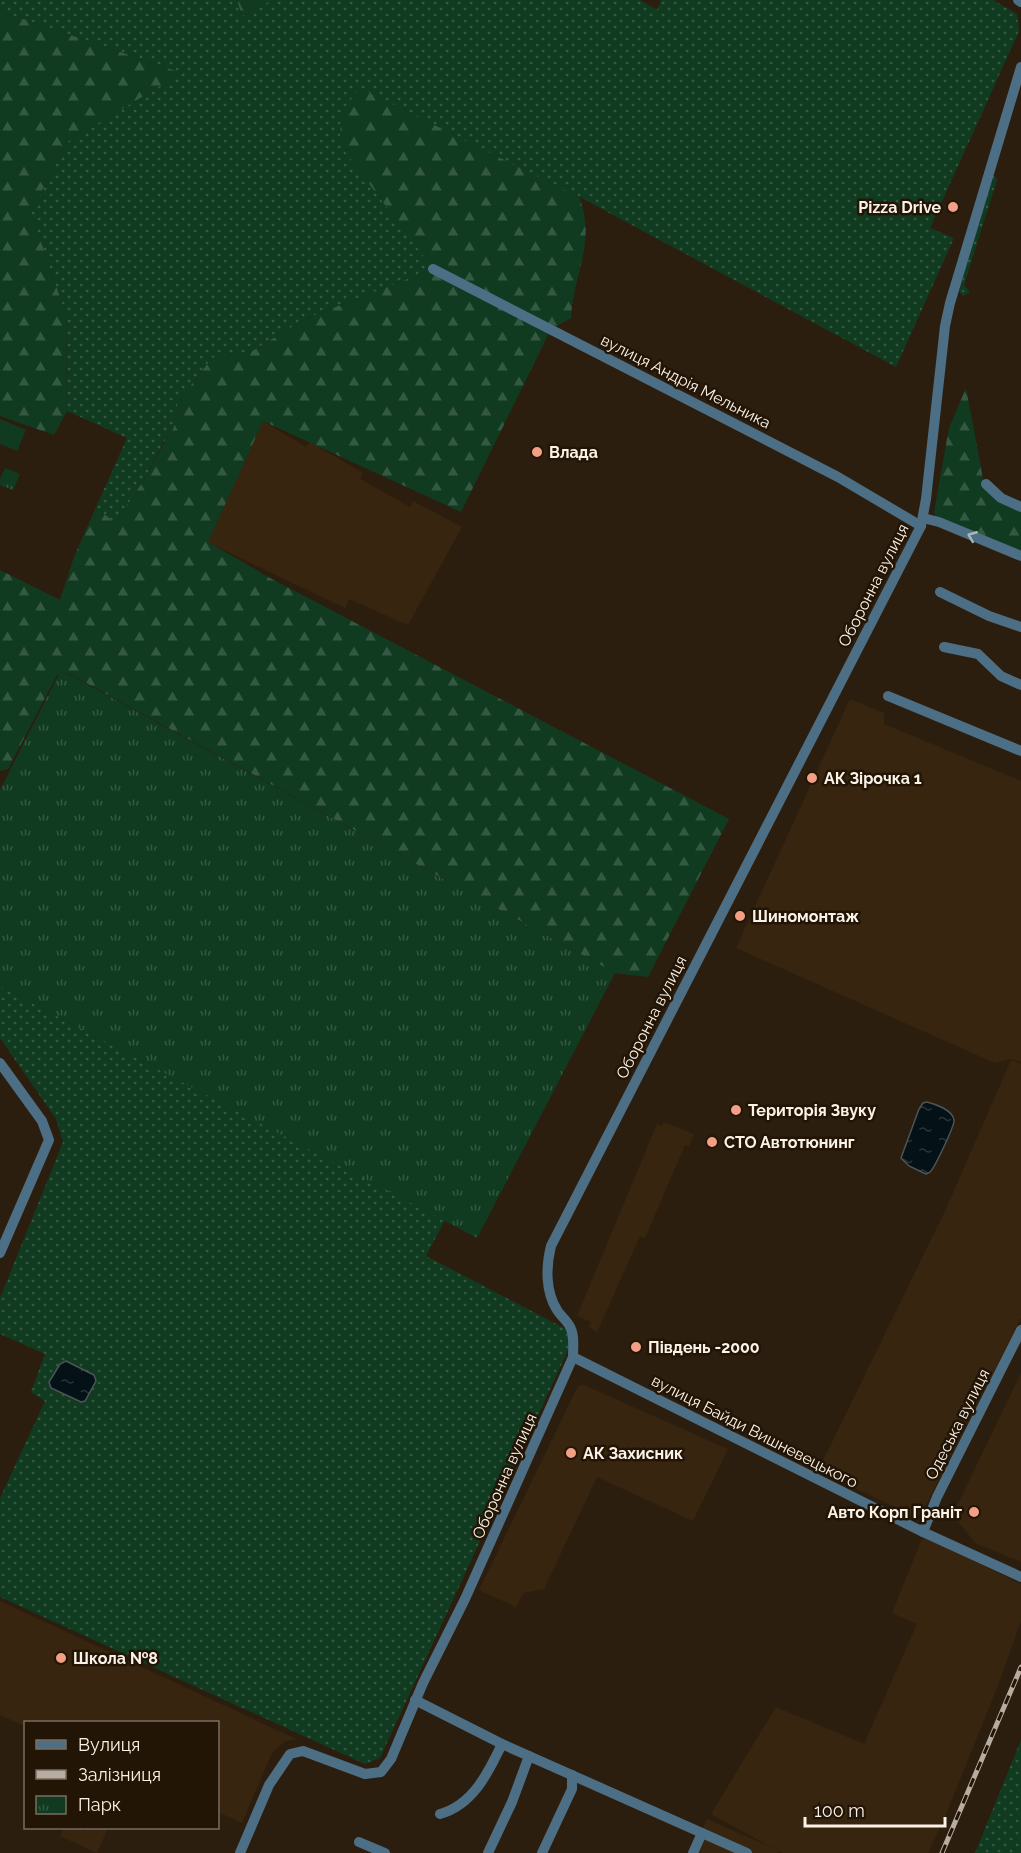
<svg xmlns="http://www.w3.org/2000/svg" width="1021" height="1853" viewBox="0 0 1021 1853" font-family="Raleway,sans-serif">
	<defs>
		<pattern id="grass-dots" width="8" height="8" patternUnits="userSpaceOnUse" patternTransform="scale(1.5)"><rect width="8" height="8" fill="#103b21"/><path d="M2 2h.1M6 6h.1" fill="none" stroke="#345841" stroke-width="1.8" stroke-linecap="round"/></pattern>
		<pattern id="forest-firs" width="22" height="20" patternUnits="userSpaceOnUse" patternTransform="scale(1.5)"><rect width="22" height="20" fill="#103b21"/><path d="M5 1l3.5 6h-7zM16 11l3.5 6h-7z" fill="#345841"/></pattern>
		<pattern id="park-tufts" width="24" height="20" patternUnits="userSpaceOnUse" patternTransform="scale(1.5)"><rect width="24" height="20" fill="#103b21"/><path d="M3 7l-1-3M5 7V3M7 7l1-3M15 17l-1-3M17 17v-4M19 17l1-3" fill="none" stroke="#345841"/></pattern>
		<pattern id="water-ripples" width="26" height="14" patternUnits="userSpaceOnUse" patternTransform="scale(1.5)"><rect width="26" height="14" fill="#041218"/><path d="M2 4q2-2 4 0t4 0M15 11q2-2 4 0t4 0" fill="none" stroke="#2a353a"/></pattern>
	</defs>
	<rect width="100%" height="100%" fill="#2c1e0e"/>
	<g fill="#38250f">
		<polygon points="263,421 306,447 310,442 363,473 360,479 410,507 413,501 462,527 408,625 349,599 345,608 207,542"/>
		<polygon points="850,699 884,713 884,724 1021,781 1021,1062 1011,1059 995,1063 736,948"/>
		<polygon points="1011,1060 1021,1064 1021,1318 921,1515 914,1516 818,1471 946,1209"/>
		<polygon points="664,1122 694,1134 689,1146 685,1145 645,1238 640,1236 597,1332 589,1327 591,1322 577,1316 657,1124 662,1126"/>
		<polygon points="1021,1373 1021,1562 975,1543 953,1514"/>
		<polygon points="584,1385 728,1449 693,1521 597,1477 544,1589 523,1593 516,1607 479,1590 578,1386"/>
		<polygon points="923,1536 1021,1584 1021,1621 999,1683 947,1812 928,1853 783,1853 778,1851 777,1853 692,1853 707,1819 775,1849 711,1814 776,1707 864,1744 917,1624 892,1613"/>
		<polygon points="0,1601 296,1739 284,1742 272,1753 242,1823 218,1812 218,1722 26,1722 25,1726 0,1715"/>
		<polygon points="64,1828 78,1828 85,1831 87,1828 108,1828 97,1853 60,1836"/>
	</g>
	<g fill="url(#grass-dots)">
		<polygon points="0,0 237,0 242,16 272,0 640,0 657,10 661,0 993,0 1017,14 1019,31 930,228 954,238 896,367 576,195 433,269 305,319 249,353 212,358 178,402 174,427 170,435 163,443 144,480 115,523 96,507 127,438 67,411 66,315 31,212 67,142 144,94 182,73 0,11"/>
		<polygon points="993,175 997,179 996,183 964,285 970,292 963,296 959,291"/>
		<polygon points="0,986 445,1220 426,1256 566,1329 570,1346 380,1758 365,1764 0,1597 0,1498 45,1401 31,1392 45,1354 0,1334 0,1298 63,1142 56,1119 0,1038"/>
		<polygon points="1021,1740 1021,1853 975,1853"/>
	</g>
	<g fill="url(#forest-firs)">
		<polygon points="237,0 272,0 242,16"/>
		<polygon points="0,11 182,73 67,142 31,212 66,315 67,411 54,435 0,416"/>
		<path d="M 360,88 L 579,197 C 597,243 573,273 571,318 L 551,329 L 461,512 L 263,421 L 208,542 L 270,578 L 729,819 L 648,977 L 615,973 L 68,673 L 57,675 L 8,769 L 0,771 L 0,570 L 60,600 L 74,557 L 96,507 L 115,523 L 144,480 L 164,443 L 170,435 L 174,427 L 178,402 L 212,358 L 249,353 L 305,319 L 433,269 L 340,145 L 341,112 Z"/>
		<polygon points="966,388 984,484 1021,512 1021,554 936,517 934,512 949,428"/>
	</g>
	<g fill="url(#park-tufts)">
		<polygon points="5,468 20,474 13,490 0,485 0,479"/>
		<polygon points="61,670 615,973 477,1238 0,986 0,790"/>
	</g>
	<polygon fill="#103b21" points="0,419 26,430 17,451 0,444"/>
	<g fill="url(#water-ripples)" stroke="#4e5556" stroke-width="1.5">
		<path d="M 927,1102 C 935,1104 953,1110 954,1120 C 955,1125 934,1169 930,1172 C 929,1173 927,1173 926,1174 L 909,1166 L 901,1158 L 919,1109 L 923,1103 Z"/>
		<polygon points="66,1361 94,1375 96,1381 85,1401 81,1402 51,1388 49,1382 60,1364"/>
	</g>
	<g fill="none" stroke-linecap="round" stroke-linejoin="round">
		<g stroke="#4c6f86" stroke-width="10">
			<polyline points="1018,0 1021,2"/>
			<polyline points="433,269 838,477 921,526"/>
			<polyline points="986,484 1001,498 1021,507"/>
			<polyline points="923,518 939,522 1021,556"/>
			<polyline points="940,592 989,616 1021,627"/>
			<polyline points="944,647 978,654 1001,676 1021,685"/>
			<polyline points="888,696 1021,751"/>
			<polyline points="0,1063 42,1121 49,1140 0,1253"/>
			<polyline points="573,1357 923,1532 1021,1577"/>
			<polyline points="923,1532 937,1497 1021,1330"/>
			<polyline points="415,1700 502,1744 747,1853"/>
			<path d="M 440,1814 C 473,1805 488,1773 502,1744"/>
			<polyline points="359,1842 385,1853"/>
			<path d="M 240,1853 L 269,1785 L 290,1754 L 303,1751 L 365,1774 L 381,1772 L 391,1759 L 423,1683 L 465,1599 L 573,1357 C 573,1347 575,1334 569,1325 C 566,1320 560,1315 557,1310 C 545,1291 546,1266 551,1246 L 921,526 L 926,499 L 945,326 L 950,303 L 1021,67"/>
			<polyline points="488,1853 512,1802 529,1756"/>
			<polyline points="542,1853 572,1789 572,1775"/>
			<polyline points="693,1853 702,1833"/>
		</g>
		<g stroke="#b7aca0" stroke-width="5">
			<polyline id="rail" points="942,1853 1021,1667"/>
		</g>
		<use href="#rail" stroke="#221506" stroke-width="3" stroke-dasharray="9" stroke-linecap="butt"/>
	</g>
	<defs><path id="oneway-chevron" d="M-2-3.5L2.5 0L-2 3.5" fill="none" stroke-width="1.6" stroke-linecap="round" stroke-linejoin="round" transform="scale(1.5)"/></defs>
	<use stroke="#acb7bb" href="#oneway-chevron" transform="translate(972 536) rotate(-158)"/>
	<g fill="#f39f86" stroke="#221506" stroke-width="2">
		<circle cx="953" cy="207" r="6"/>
		<circle cx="537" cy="452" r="6"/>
		<circle cx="812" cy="778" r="6"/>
		<circle cx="740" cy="916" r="6"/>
		<circle cx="736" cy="1110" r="6"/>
		<circle cx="712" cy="1142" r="6"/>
		<circle cx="636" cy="1347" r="6"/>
		<circle cx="571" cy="1453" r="6"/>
		<circle cx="974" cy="1512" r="6"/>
		<circle cx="61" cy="1658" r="6"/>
	</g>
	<g text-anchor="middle" stroke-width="5" stroke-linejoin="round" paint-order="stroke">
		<g font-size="16" font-weight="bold" fill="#fbf2e7" stroke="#221506" text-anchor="start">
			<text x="941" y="213" text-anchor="end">Pizza Drive</text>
			<text x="549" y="458">Влада</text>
			<text x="824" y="784">АК Зірочка 1</text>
			<text x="752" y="922">Шиномонтаж</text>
			<text x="748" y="1116">Територія Звуку</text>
			<text x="724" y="1148">СТО Автотюнинг</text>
			<text x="648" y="1353">Південь -2000</text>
			<text x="583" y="1459">АК Захисник</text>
			<text x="962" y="1518" text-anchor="end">Авто Корп Граніт</text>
			<text x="73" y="1664">Школа №8</text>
		</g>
		<g font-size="16" fill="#fbf2e7" stroke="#221506">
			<text transform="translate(686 381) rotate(27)" y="6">вулиця Андрія Мельника</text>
			<text transform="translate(873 585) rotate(-63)" y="6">Оборонна вулиця</text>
			<text transform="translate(651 1017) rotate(-63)" y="6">Оборонна вулиця</text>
			<text transform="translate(957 1424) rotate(-63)" y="6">Одеська вулиця</text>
			<text transform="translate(755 1431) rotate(27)" y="6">вулиця Байди Вишневецького</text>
			<text transform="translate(504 1476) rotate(-66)" y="6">Оборонна вулиця</text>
		</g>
	</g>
	<rect x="24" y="1721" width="195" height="108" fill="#221506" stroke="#796d60" stroke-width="1.5"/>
	<rect x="36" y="1740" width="30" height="9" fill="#4c6f86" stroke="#796d60" stroke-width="1.5"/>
	<text x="78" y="1751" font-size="18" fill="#fbf2e7">Вулиця</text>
	<rect x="36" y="1770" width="30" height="9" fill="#b7aca0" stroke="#796d60" stroke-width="1.5"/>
	<text x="78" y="1781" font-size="18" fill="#fbf2e7">Залізниця</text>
	<rect x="36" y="1796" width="30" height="18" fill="url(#park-tufts)" stroke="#796d60" stroke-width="1.5"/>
	<text x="78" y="1811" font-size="18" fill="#fbf2e7">Парк</text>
	<path d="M805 1817v9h140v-9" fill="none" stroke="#fbf2e7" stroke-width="3"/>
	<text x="814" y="1817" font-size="18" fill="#fbf2e7" stroke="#221506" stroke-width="4.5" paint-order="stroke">100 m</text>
</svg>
